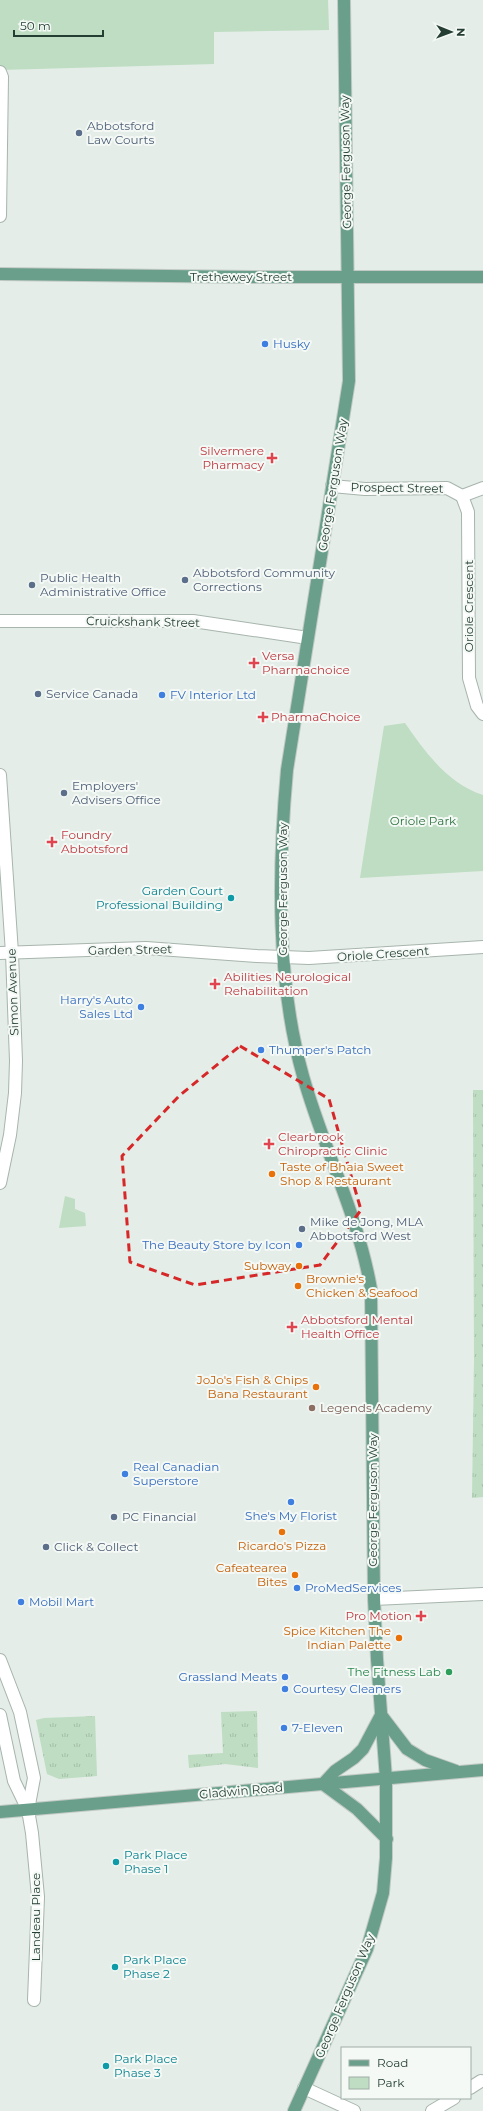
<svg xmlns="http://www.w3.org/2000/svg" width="483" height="2111" viewBox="0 0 483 2111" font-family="Montserrat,sans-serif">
	<defs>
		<pattern id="grass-tufts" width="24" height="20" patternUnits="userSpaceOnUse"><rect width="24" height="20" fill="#beddc2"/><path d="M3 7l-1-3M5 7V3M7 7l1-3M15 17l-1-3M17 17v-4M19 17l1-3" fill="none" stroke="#a3bfa7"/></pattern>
	</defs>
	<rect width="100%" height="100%" fill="#e4ede7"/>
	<g fill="url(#grass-tufts)">
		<polygon points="473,1090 483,1090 483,1497 472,1498 474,1361"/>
		<polygon points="257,1711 258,1768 225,1764 189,1768 188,1755 223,1753 221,1712"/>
		<polygon points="95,1716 97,1776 59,1779 47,1774 36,1720 44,1718"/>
	</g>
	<g fill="#beddc2">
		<polygon points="0,0 328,0 329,30 214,32 214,64 0,70"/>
		<path d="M 405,723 C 425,752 448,784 483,795 L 483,871 L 360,878 L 384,726 Z"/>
		<polygon points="65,1196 75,1199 75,1209 85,1213 86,1226 59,1228"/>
		<polygon points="483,1362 483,1476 482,1476"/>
	</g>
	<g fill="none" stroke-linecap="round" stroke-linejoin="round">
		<g stroke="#a7b5ad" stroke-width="14">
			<g id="minor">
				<polyline points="0,72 2,77 0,216"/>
				<polyline points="332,486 365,489 447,488 462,496 483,488"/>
				<polyline points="462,496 468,512 469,678 477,706 483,714"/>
				<polyline points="0,621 193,621 308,638"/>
				<polyline points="0,775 12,953 16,1061 15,1093 10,1135 0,1183"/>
				<polyline points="0,953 146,948 257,956 309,958 483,947"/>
				<polyline points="374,1599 483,1594"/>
				<polyline points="0,1660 20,1712 34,1778 28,1810"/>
				<polyline points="0,1715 14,1781 28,1810 32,1833 38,1897 34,2000"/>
				<polyline points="304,2088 354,2111"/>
				<polyline points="470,2088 481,2081"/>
				<polyline points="432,2111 454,2098"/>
			</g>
		</g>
		<g stroke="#c2c9c6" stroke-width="14">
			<g id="major">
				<polyline points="0,274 252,277 483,277"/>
				<polyline points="381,1715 407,1749 425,1760 456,1771"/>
				<polyline points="323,1784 335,1771 354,1758 363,1749 381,1715"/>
				<polyline points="323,1784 357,1809 387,1839"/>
				<polyline points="0,1812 483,1770"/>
				<path d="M 294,2111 L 367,1949 L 383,1893 L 386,1858 L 386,1779 L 377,1659 L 374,1599 L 371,1289 C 358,1214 323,1148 303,1076 C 276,980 278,869 287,770 L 349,381 L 344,0"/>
			</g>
		</g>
		<use href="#minor" stroke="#fff" stroke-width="12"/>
		<use href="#major" stroke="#6aa08b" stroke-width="12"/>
	</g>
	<path fill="none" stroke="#d62828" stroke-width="3" stroke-dasharray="8 5" stroke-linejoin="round" d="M 240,1046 L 329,1099 L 361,1210 L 320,1265 L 195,1285 L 130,1262 L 122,1156 L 179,1096 Z"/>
	<g fill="#5c6f8a" stroke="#f4f9f6" stroke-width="1.5">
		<circle cx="79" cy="133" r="4"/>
		<circle cx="185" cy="580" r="4"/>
		<circle cx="32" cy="585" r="4"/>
		<circle cx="38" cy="694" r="4"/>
		<circle cx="64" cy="793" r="4"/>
		<circle cx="302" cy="1229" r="4"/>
		<circle cx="114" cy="1517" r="4"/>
		<circle cx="46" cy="1547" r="4"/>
	</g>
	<g fill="#3f7fe0" stroke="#f4f9f6" stroke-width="1.5">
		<circle cx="265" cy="344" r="4"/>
		<circle cx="162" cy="695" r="4"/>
		<circle cx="141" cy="1007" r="4"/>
		<circle cx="261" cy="1050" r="4"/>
		<circle cx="299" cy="1245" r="4"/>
		<circle cx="125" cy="1474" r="4"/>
		<circle cx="291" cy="1502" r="4"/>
		<circle cx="297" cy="1588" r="4"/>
		<circle cx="21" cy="1602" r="4"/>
		<circle cx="285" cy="1677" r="4"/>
		<circle cx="285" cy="1689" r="4"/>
		<circle cx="284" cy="1728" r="4"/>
	</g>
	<g fill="#e0444e" stroke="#f4f9f6" stroke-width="1.5">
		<path d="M270 452h4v4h4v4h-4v4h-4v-4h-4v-4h4z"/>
		<path d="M252 657h4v4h4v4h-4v4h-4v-4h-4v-4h4z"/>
		<path d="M261 711h4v4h4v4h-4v4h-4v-4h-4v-4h4z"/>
		<path d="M50 836h4v4h4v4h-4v4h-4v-4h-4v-4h4z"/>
		<path d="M213 978h4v4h4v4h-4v4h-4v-4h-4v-4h4z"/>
		<path d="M267 1138h4v4h4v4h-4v4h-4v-4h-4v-4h4z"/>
		<path d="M290 1321h4v4h4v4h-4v4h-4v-4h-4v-4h4z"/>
		<path d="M419 1610h4v4h4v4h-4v4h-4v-4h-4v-4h4z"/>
	</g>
	<g fill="#0f9aa8" stroke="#f4f9f6" stroke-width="1.5">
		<circle cx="231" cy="898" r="4"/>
		<circle cx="116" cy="1862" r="4"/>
		<circle cx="115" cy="1967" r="4"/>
		<circle cx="106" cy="2066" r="4"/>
	</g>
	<g fill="#e8710a" stroke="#f4f9f6" stroke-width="1.5">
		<circle cx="272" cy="1174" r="4"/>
		<circle cx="299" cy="1266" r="4"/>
		<circle cx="298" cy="1286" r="4"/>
		<circle cx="316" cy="1387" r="4"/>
		<circle cx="282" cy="1532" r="4"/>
		<circle cx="295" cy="1575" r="4"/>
		<circle cx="399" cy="1638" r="4"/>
	</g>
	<circle fill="#8d6e63" stroke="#f4f9f6" stroke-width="1.5" cx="312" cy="1408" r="4"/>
	<circle fill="#2e9e5b" stroke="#f4f9f6" stroke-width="1.5" cx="449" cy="1672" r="4"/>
	<g text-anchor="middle" stroke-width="4" stroke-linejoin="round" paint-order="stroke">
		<g font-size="12" fill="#4e5e75" stroke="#f4f9f6" text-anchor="start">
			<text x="87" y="130">Abbotsford<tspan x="87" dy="14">Law Courts</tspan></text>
			<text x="193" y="577">Abbotsford Community<tspan x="193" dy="14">Corrections</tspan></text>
			<text x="40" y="582">Public Health<tspan x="40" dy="14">Administrative Office</tspan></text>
			<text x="46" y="698">Service Canada</text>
			<text x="72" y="790">Employers'<tspan x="72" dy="14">Advisers Office</tspan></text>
			<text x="310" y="1226">Mike de Jong, MLA<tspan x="310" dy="14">Abbotsford West</tspan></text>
			<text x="122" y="1521">PC Financial</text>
			<text x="54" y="1551">Click &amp; Collect</text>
		</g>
		<g font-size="12" fill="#243e33" stroke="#f4f9f6">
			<text transform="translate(346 162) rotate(-91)" y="4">George Ferguson Way</text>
			<text x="241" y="281">Trethewey Street</text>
			<text transform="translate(333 485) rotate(-81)" y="4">George Ferguson Way</text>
			<text transform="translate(397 488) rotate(1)" y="4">Prospect Street</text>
			<text transform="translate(469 606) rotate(-90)" y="4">Oriole Crescent</text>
			<text transform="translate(143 622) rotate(1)" y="4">Cruickshank Street</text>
			<text transform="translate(283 889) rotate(-90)" y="4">George Ferguson Way</text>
			<text transform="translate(130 950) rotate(-1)" y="4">Garden Street</text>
			<text transform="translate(383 954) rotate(-4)" y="4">Oriole Crescent</text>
			<text transform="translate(13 992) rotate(-92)" y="4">Simon Avenue</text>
			<text transform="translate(373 1500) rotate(-90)" y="4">George Ferguson Way</text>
			<text transform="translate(241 1791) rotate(-5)" y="4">Gladwin Road</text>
			<text transform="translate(36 1917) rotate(-90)" y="4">Landeau Place</text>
			<text transform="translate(345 1996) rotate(-67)" y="4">George Ferguson Way</text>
		</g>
		<g font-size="12" fill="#366cbe" stroke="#f4f9f6" text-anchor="start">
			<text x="273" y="348">Husky</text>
			<text x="170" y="699">FV Interior Ltd</text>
			<text x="133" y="1004" text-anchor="end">Harry's Auto<tspan x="133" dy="14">Sales Ltd</tspan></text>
			<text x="269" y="1054">Thumper's Patch</text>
			<text x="291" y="1249" text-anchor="end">The Beauty Store by Icon</text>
			<text x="133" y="1471">Real Canadian<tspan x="133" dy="14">Superstore</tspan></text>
			<text x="291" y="1520" text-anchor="middle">She's My Florist</text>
			<text x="305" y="1592">ProMedServices</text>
			<text x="29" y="1606">Mobil Mart</text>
			<text x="277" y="1681" text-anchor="end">Grassland Meats</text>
			<text x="293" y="1693">Courtesy Cleaners</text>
			<text x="292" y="1732">7-Eleven</text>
		</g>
		<g font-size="12" fill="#be3a42" stroke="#f4f9f6" text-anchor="start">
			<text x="264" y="455" text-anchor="end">Silvermere<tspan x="264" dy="14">Pharmacy</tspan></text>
			<text x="262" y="660">Versa<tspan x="262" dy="14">Pharmachoice</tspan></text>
			<text x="271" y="721">PharmaChoice</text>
			<text x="61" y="839">Foundry<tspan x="61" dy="14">Abbotsford</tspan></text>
			<text x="224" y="981">Abilities Neurological<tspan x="224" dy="14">Rehabilitation</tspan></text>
			<text x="278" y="1141">Clearbrook<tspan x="278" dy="14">Chiropractic Clinic</tspan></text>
			<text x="301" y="1324">Abbotsford Mental<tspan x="301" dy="14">Health Office</tspan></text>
			<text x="412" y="1620" text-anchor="end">Pro Motion</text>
		</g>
		<g font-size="12" fill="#2f7340" stroke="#f4f9f6">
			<text x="423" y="825">Oriole Park</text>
		</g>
		<g font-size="12" fill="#0d838f" stroke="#f4f9f6" text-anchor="start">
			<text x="223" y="895" text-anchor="end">Garden Court<tspan x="223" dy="14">Professional Building</tspan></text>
			<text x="124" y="1859">Park Place<tspan x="124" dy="14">Phase 1</tspan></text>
			<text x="123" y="1964">Park Place<tspan x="123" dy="14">Phase 2</tspan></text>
			<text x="114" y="2063">Park Place<tspan x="114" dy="14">Phase 3</tspan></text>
		</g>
		<g font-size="12" fill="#c56008" stroke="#f4f9f6" text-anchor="end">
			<text x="280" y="1171" text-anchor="start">Taste of Bhaia Sweet<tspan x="280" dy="14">Shop &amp; Restaurant</tspan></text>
			<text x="291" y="1270">Subway</text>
			<text x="306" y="1283" text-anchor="start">Brownie's<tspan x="306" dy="14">Chicken &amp; Seafood</tspan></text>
			<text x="308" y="1384">JoJo's Fish &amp; Chips<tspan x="308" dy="14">Bana Restaurant</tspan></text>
			<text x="282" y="1550" text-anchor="middle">Ricardo's Pizza</text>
			<text x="287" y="1572">Cafeatearea<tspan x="287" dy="14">Bites</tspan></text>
			<text x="391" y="1635">Spice Kitchen The<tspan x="391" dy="14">Indian Palette</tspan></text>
		</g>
		<g font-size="12" fill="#785e54" stroke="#f4f9f6" text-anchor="start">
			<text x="320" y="1412">Legends Academy</text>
		</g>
		<g font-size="12" fill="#27864d" stroke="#f4f9f6" text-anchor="end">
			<text x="441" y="1676">The Fitness Lab</text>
		</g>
	</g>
	<rect x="341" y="2047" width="130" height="52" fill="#f4f9f6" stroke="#a1aea8"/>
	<rect x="349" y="2060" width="20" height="6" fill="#6aa08b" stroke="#a1aea8"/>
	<text x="377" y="2067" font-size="12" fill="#243e33">Road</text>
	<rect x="349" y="2077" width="20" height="12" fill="#beddc2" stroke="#a1aea8"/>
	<text x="377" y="2087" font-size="12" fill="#243e33">Park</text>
	<g transform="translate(451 32) rotate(91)" stroke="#f4f9f6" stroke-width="3" paint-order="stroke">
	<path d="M0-3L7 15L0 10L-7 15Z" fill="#243e33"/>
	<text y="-6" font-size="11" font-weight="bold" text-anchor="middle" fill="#243e33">N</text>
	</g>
	<path d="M14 30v6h89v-6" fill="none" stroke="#243e33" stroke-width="2"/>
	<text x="20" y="30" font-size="12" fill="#243e33" stroke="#f4f9f6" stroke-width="3" paint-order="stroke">50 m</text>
</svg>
